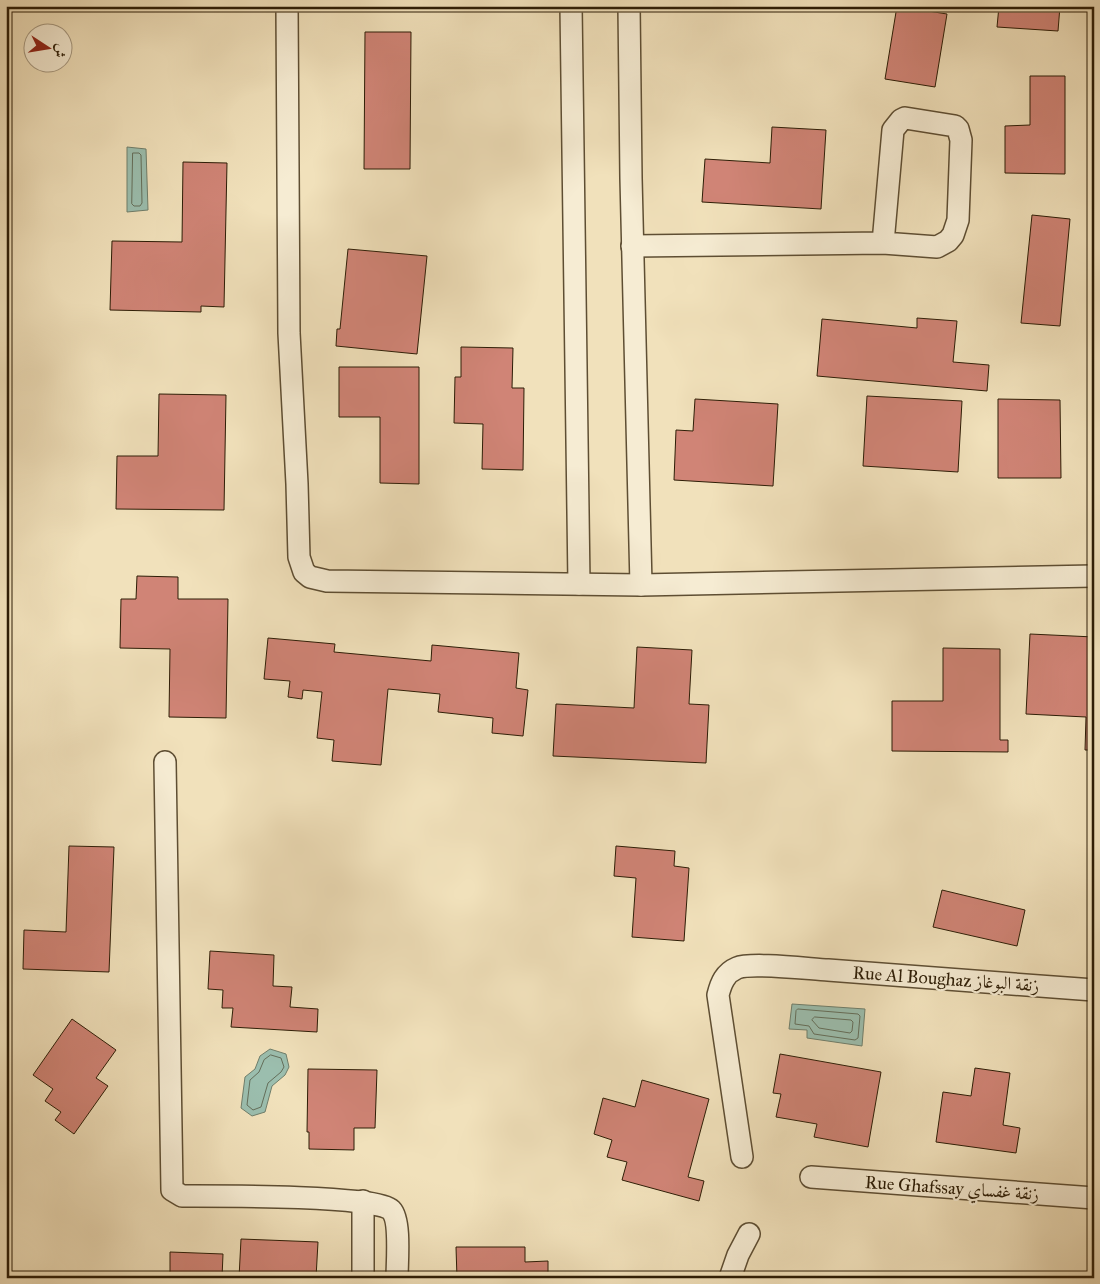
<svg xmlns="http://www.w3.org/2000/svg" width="1100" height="1284" viewBox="0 0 1100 1284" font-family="'IM FELL Great Primer',Amiri,serif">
	<rect width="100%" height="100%" fill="#f1e1bb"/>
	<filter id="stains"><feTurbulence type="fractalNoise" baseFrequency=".004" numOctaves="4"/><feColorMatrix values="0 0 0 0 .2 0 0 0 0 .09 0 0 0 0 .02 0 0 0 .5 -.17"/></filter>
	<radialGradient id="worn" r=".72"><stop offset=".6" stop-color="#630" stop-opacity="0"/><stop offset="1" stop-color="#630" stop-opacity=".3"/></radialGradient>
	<g fill="#9bbeae" stroke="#6f7e6b">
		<polygon points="127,147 146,149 148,210 127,212"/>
		<polygon points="792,1004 865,1009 862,1046 807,1038 807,1030 789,1029"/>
		<polygon points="270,1049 286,1054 289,1067 285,1075 272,1086 265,1112 252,1116 241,1108 245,1077 255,1069 260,1056"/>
	</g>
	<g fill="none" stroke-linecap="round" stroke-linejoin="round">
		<g stroke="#646e5a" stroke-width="1">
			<polygon points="133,153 139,153 141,155 142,203 140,206 134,206 132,204"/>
			<polygon points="798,1009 858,1014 860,1016 858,1038 855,1040 814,1034 809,1026 795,1024 796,1011"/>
			<polygon points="815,1017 851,1020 853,1022 852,1031 850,1033 819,1028 812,1020"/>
			<polygon points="271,1055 281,1058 284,1067 281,1072 268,1083 261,1107 253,1110 247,1105 250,1080 259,1072 264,1060"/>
		</g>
	</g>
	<g fill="#d08476" stroke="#2d1d06">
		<polygon points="897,6 947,14 935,87 885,79"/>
		<polygon points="999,6 1060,6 1058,31 997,27"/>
		<polygon points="365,32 411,32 410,169 364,169"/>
		<polygon points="1030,76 1065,76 1065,174 1005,173 1005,126 1030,125"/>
		<polygon points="772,127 826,130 821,209 702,202 705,159 770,163"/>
		<polygon points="183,162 227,163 224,307 201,306 201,312 110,310 112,241 182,242"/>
		<polygon points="1032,215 1070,219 1060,326 1021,323"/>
		<polygon points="348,249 427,256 417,354 336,346 337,329 340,329"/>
		<polygon points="917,318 957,321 953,362 989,365 987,391 817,376 822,319 917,328"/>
		<polygon points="461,347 513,348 512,388 524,388 523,470 482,469 483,424 454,423 455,377 461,377"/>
		<polygon points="339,367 419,367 419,484 380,483 380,417 339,417"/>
		<polygon points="159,394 226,395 224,510 116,509 117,456 158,456"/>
		<polygon points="867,396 962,401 958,472 863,466"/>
		<polygon points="695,399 778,404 773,486 674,480 676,430 693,431"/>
		<polygon points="998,399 1060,400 1061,478 998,478"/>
		<polygon points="137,576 178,577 178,599 228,599 226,718 169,717 170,649 120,648 121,599 136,599"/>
		<polygon points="1030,634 1094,637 1094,750 1085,750 1086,717 1026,714"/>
		<polygon points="268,638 335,644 334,652 431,661 432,645 519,653 516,688 528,690 523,736 492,733 493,718 438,712 440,694 388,689 381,765 332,761 334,740 317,738 322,692 303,690 302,699 288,697 290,681 264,679"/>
		<polygon points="637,647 692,650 689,704 709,705 706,763 553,756 556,704 634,708"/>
		<polygon points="943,648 1000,649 1000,740 1008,740 1008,752 892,751 892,701 943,701"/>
		<polygon points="69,846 114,847 109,972 23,969 24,930 66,932"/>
		<polygon points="616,846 675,851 674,866 689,868 684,941 632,937 636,878 614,876"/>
		<polygon points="942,890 1025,910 1017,946 933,927"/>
		<polygon points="210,951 274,955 273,986 292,987 290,1007 318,1009 317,1032 231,1027 233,1008 222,1008 223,990 208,989"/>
		<polygon points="72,1019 116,1050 96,1078 108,1086 74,1134 55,1120 61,1112 45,1101 53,1089 33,1075"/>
		<polygon points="780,1054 881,1072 868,1147 814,1137 817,1124 776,1117 781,1094 773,1093"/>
		<polygon points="975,1068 1010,1073 1003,1125 1020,1128 1016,1153 936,1142 943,1092 971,1096"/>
		<polygon points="308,1069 377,1070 375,1128 354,1128 354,1150 309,1149 309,1132 307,1132"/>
		<polygon points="642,1080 709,1099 688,1177 704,1181 699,1201 622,1180 627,1162 607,1157 612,1140 594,1134 603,1098 635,1107"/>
		<polygon points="1092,1119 1094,1120 1094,1150 1089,1150"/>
		<polygon points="241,1239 318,1242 316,1278 239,1278"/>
		<polygon points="456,1247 525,1247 525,1262 548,1261 548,1278 457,1278"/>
		<polygon points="170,1252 223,1254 222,1278 170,1278"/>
	</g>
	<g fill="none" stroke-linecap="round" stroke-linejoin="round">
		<g stroke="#5e4e33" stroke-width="24">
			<g id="street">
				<polyline points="287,6 289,333 297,484 299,557 304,572 310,577 327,581 641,585 1094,576"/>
				<polyline points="571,6 579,584"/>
				<polyline points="629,6 631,178 641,585"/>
				<polyline points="632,246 883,243 937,247 948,241 953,235 958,220 961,140 958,129 955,126 905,118 901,120 893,130 883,243"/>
				<path d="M 165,762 L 172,1190 L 182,1196 C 212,1196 376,1195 391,1210 C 401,1220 397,1263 397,1278"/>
				<path d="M 742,1157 L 718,995 C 721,983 725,973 737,968 C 751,962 809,969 828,970 C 916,977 1005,984 1094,990"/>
				<polyline points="811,1177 1094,1198"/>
				<polyline points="363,1201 363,1278"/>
				<polyline points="730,1278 738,1255 749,1234"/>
			</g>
		</g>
		<use href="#street" stroke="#f6ecd3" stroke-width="21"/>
	</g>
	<g text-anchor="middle" stroke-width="4.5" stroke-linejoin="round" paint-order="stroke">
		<g font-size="18" fill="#2d1d06" stroke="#f6ecd3">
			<text transform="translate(946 979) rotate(4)" y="6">Rue Al Boughaz زنقة البوغاز</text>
			<text transform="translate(952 1188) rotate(4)" y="6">Rue Ghafssay زنقة غفساي</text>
		</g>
	</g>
	<rect width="1100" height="1284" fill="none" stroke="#f1e1bb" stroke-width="25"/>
	<rect x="8" y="8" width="1085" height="1269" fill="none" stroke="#2d1d06" stroke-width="2.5"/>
	<rect x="12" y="12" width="1075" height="1259" fill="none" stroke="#2d1d06"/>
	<g transform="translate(48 48) rotate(102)"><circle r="24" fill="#f6ecd3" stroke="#a69981"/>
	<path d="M0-4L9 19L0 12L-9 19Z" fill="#8f2418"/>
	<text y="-8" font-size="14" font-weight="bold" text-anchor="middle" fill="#2d1d06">ش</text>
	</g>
	<rect width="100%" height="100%" filter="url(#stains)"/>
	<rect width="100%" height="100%" fill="url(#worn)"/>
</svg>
